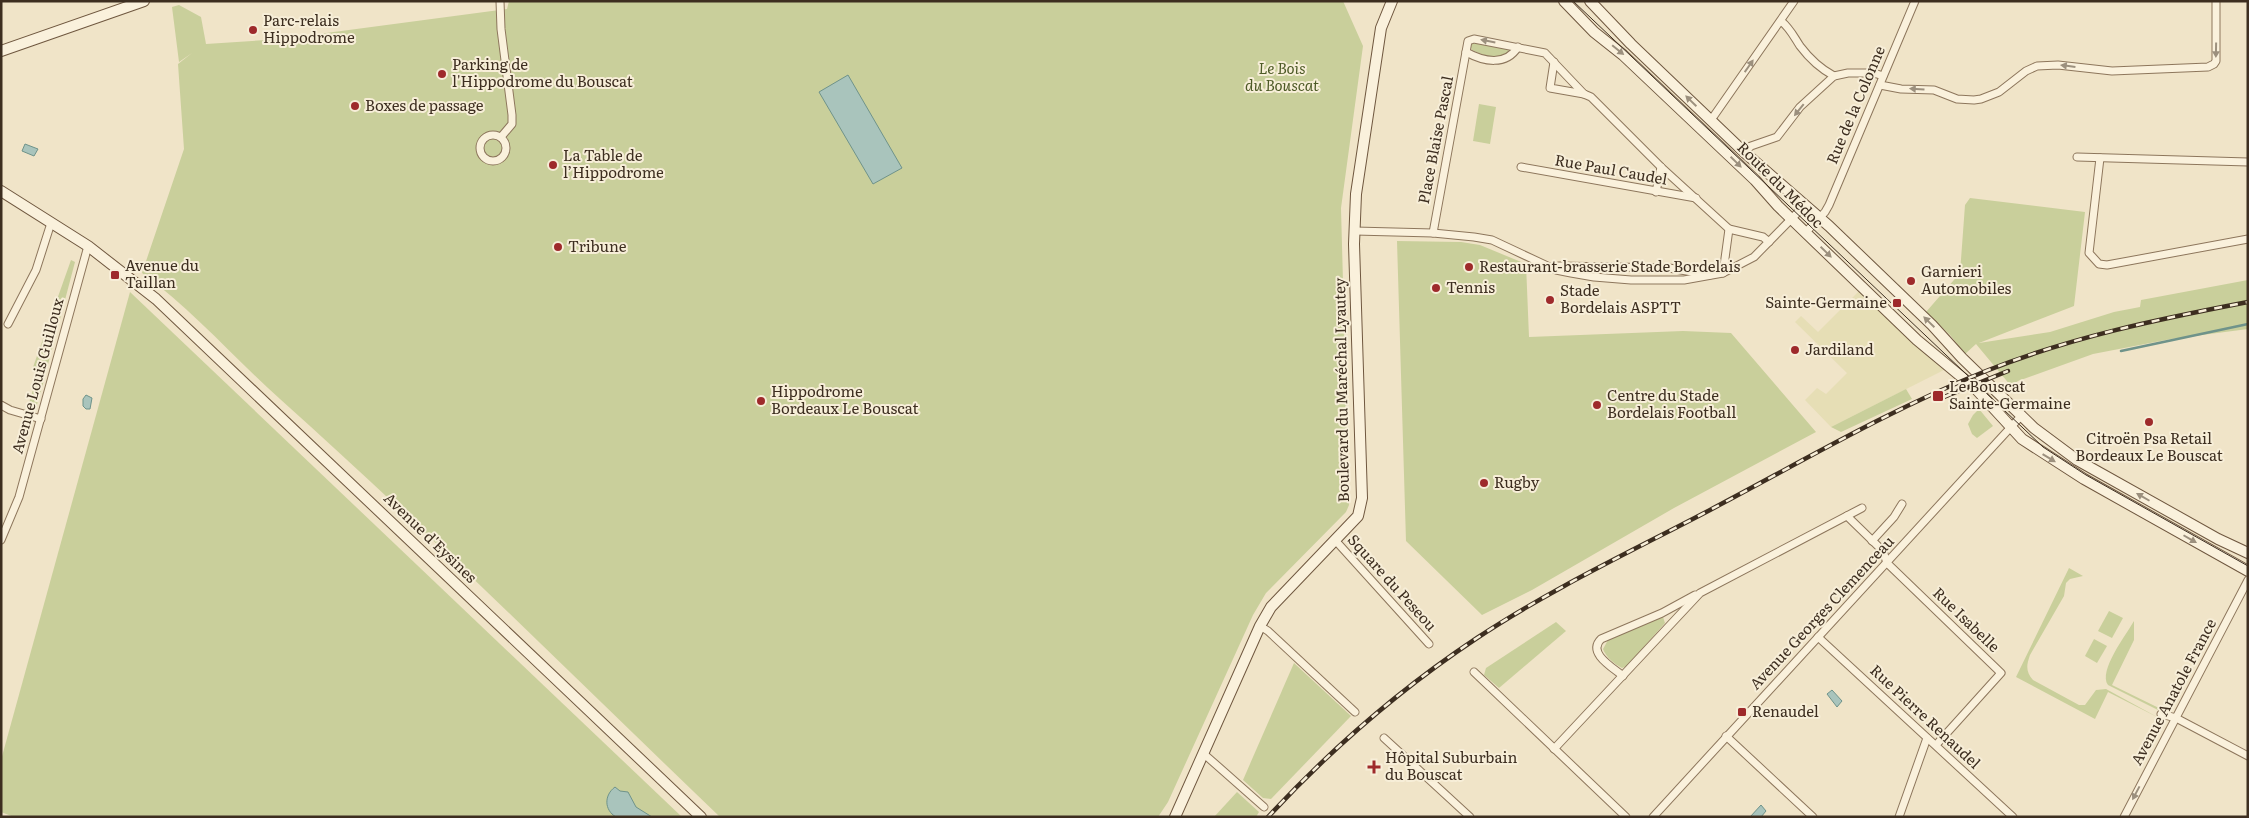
<svg xmlns="http://www.w3.org/2000/svg" width="2249" height="818" viewBox="0 0 2249 818" font-family="Literata,serif">
	<rect width="100%" height="100%" fill="#f0e4c8"/>
	<polygon fill="#e6deb5" points="1859,291 1944,370 1831,427 1805,400 1817,388 1826,394 1847,373 1795,322 1801,316 1818,332"/>
	<g fill="#c9cf9b">
		<path d="M 509,1 L 1343,1 L 1363,46 L 1341,208 L 1349,505 L 1346,512 L 1266,593 L 1253,615 L 1168,802 L 1158,817 L 720,817 C 574,677 431,534 280,399 C 234,358 192,309 142,273 L 184,149 L 178,64 L 192,53 L 179,62 L 172,7 L 179,5 L 201,17 L 206,44 L 281,39 L 507,9 Z"/>
		<polygon points="1472,43 1507,49 1510,52 1507,56 1486,56 1472,50 1470,46"/>
		<polygon points="1479,104 1496,107 1490,144 1473,141"/>
		<polygon points="1970,198 2085,212 2074,306 1979,343 2050,332 2114,312 2140,307 2141,300 2248,280 2248,329 2171,339 2093,354 2018,381 2011,386 1976,344 1965,354 1950,335 1926,312 1960,273 1965,205"/>
		<polygon points="1397,241 1461,242 1480,245 1526,264 1529,337 1683,331 1731,333 1816,432 1674,508 1532,590 1482,615 1406,541"/>
		<polygon points="71,260 75,262 41,391 36,408 28,407 38,372 32,370"/>
		<polygon points="130,292 682,817 14,817 1,812 1,760"/>
		<polygon points="1906,389 1912,399 1841,432 1831,427"/>
		<polygon points="1979,409 1993,426 1977,438 1972,434 1968,424 1973,415"/>
		<path d="M 2069,568 L 2083,576 L 2070,579 L 2066,583 L 2064,596 L 2030,655 C 2026,666 2026,672 2033,680 L 2079,705 L 2085,705 L 2096,690 L 2106,689 L 2159,718 L 2108,692 L 2095,719 L 2016,677 Z"/>
		<polygon points="2109,611 2123,618 2112,638 2098,631"/>
		<path d="M 1663,617 L 1665,623 L 1627,666 L 1622,668 C 1614,664 1606,657 1603,649 L 1608,640 Z"/>
		<path d="M 2134,621 L 2134,640 L 2112,685 L 2163,710 L 2162,712 L 2108,685 C 2098,671 2126,635 2134,621 Z"/>
		<polygon points="1556,622 1566,631 1499,688 1484,675 1486,668"/>
		<polygon points="2094,639 2107,646 2097,663 2085,656"/>
		<polygon points="1294,663 1351,716 1271,799 1263,798 1243,780"/>
		<polygon points="1237,792 1259,812 1256,817 1214,817"/>
	</g>
	<g fill="#a9c4bc" stroke="#6f938a">
		<polygon points="848,75 902,168 873,184 819,92"/>
		<polygon points="25,144 38,149 34,156 22,151"/>
		<polygon points="86,395 92,398 90,409 86,409 83,406 83,399"/>
		<polygon points="1832,690 1842,701 1837,707 1827,694"/>
		<path d="M 615,787 L 620,791 L 628,792 L 636,807 L 652,817 L 616,817 C 604,810 604,795 615,787 Z"/>
		<polygon points="1761,805 1766,811 1761,817 1750,817"/>
	</g>
	<g fill="none" stroke-linecap="round" stroke-linejoin="round">
		<polyline stroke="#6f938a" stroke-width="2.5" points="2121,351 2248,324"/>
		<g stroke="#8d765c" stroke-width="9">
			<g id="street">
				<polyline points="500,1 501,29 512,115 512,124 501,137"/>
				<path d="M 1781,21 C 1790,28 1794,37 1800,46 C 1809,58 1821,69 1834,76"/>
				<path d="M 1466,52 C 1484,62 1506,66 1518,47"/>
				<polyline points="1554,62 1550,88 1584,94"/>
				<polyline points="1880,85 1901,89 1934,90 1957,99 1974,100 1981,99 1999,92 2026,71 2037,66 2058,65 2112,71 2208,67 2214,64 2216,61 2216,1"/>
				<polyline points="1711,120 1794,1"/>
				<circle cx="493" cy="148" r="13"/>
				<polyline points="1744,152 1751,146 1777,137 1800,107 1834,76 1848,73 1874,73 1883,76"/>
				<polyline points="2077,157 2248,162"/>
				<polyline points="2100,158 2089,253 2099,264 2107,265 2248,239"/>
				<polyline points="1521,167 1696,198"/>
				<polyline points="1656,192 1661,167"/>
				<polyline points="1355,231 1433,233 1474,237 1492,240 1556,270 1571,273 1594,277 1631,280 1684,280 1723,273 1754,257 1805,205"/>
				<polyline points="1433,233 1468,41 1474,39 1545,53 1584,94 1591,97 1661,167 1729,229 1763,237 1769,242"/>
				<polyline points="1805,233 1825,212 1829,205 1915,1"/>
				<polyline points="1559,266 1669,268 1710,275"/>
				<polyline points="1723,273 1729,229"/>
				<polyline points="8,324 36,270 51,223"/>
				<polyline points="1,405 10,410 41,419"/>
				<polyline points="1847,516 1883,551 1887,563 2001,673 1936,745"/>
				<polyline points="1,540 19,497 88,246"/>
				<polyline points="1335,540 1429,644"/>
				<polyline points="1872,541 1894,517 1902,504"/>
				<polyline points="1260,626 1268,631 1355,712"/>
				<polyline points="1818,637 2013,817"/>
				<polyline points="1474,672 1626,817"/>
				<path d="M 1623,676 C 1612,667 1587,653 1601,639 L 1662,613 L 1695,595"/>
				<polyline points="2161,714 2176,718 2248,756"/>
				<polyline points="1726,736 1813,817"/>
				<polyline points="1384,738 1470,817"/>
				<polyline points="1554,749 1700,593 1862,508"/>
				<polyline points="1204,754 1264,807"/>
				<polyline points="1653,817 2022,415"/>
				<polyline points="1899,817 1927,738"/>
				<polyline points="2124,817 2248,580"/>
			</g>
		</g>
		<g stroke="#6f573f" stroke-width="12">
			<g id="secondary">
				<polyline points="1564,1 1594,32 1623,55 1755,180 1778,206 1917,340 1976,389 2022,439 2084,479 2248,571"/>
				<polyline points="1590,1 1631,44 1744,152 1829,226 1932,325 1962,358 2034,428 2077,460 2218,539 2248,553"/>
				<polyline points="1,51 144,1"/>
				<polyline points="1,191 88,246 156,299 701,817"/>
				<polyline points="1175,817 1260,626 1271,607 1358,516 1362,498 1354,244 1356,194 1381,28 1392,1"/>
			</g>
		</g>
		<use href="#street" stroke="#faf1dc" stroke-width="7"/>
		<use href="#secondary" stroke="#faf1dc" stroke-width="10"/>
		<polyline stroke="#3d2e20" stroke-width="1" points="1573,1 2043,447 2086,475 2248,566"/>
		<g stroke="#3d2e20" stroke-width="4.5">
			<g id="rail">
				<polyline points="1944,397 2008,371"/>
				<path d="M 1268,817 C 1331,749 1400,689 1477,638 C 1551,589 1632,551 1710,510 C 1801,462 1891,409 1986,371 C 2071,337 2159,319 2248,302"/>
			</g>
		</g>
		<use href="#rail" stroke="#f7eed8" stroke-width="2.5" stroke-dasharray="8" stroke-linecap="butt"/>
	</g>
	<defs><path id="oneway-solid" d="M-6-.8H1V-3.2L6.5 0L1 3.2V.8H-6Z" transform="scale(1.25)"/></defs>
	<g fill="#9c907e">
		<use href="#oneway-solid" transform="translate(1488 41) rotate(-169)"/>
		<use href="#oneway-solid" transform="translate(1618 50) rotate(39)"/>
		<use href="#oneway-solid" transform="translate(2216 50) rotate(91)"/>
		<use href="#oneway-solid" transform="translate(1749 66) rotate(-55)"/>
		<use href="#oneway-solid" transform="translate(2068 66) rotate(-173)"/>
		<use href="#oneway-solid" transform="translate(1917 89) rotate(-177)"/>
		<use href="#oneway-solid" transform="translate(1691 101) rotate(-136)"/>
		<use href="#oneway-solid" transform="translate(1799 110) rotate(129)"/>
		<use href="#oneway-solid" transform="translate(1736 162) rotate(44)"/>
		<use href="#oneway-solid" transform="translate(1826 252) rotate(44)"/>
		<use href="#oneway-solid" transform="translate(1929 322) rotate(-136)"/>
		<use href="#oneway-solid" transform="translate(2049 458) rotate(31)"/>
		<use href="#oneway-solid" transform="translate(2143 497) rotate(-150)"/>
		<use href="#oneway-solid" transform="translate(2190 539) rotate(30)"/>
		<use href="#oneway-solid" transform="translate(2136 793) rotate(118)"/>
	</g>
	<g fill="#9e2a2b" stroke="#f7eed8" stroke-width="2">
		<circle cx="253" cy="30" r="5"/>
		<circle cx="442" cy="74" r="5"/>
		<circle cx="355" cy="106" r="5"/>
		<circle cx="553" cy="165" r="5"/>
		<circle cx="558" cy="247" r="5"/>
		<circle cx="1469" cy="267" r="5"/>
		<rect x="110" y="270" width="10" height="10" rx="2.5"/>
		<circle cx="1911" cy="281" r="5"/>
		<circle cx="1436" cy="288" r="5"/>
		<circle cx="1550" cy="300" r="5"/>
		<rect x="1892" y="298" width="10" height="10" rx="2.5"/>
		<circle cx="1795" cy="350" r="5"/>
		<rect x="1932" y="390" width="12" height="12" rx="2.5"/>
		<circle cx="761" cy="401" r="5"/>
		<circle cx="1597" cy="405" r="5"/>
		<circle cx="2149" cy="422" r="5"/>
		<circle cx="1484" cy="483" r="5"/>
		<rect x="1737" y="707" width="10" height="10" rx="2.5"/>
		<path d="M1371.5 759.5h5v5h5v5h-5v5h-5v-5h-5v-5h5z"/>
	</g>
	<g text-anchor="middle" stroke-width="4" stroke-linejoin="round" paint-order="stroke">
		<g font-size="15" fill="#3d2e20" stroke="#f7eed8" text-anchor="start">
			<text x="263" y="26">Parc-relais<tspan x="263" dy="17">Hippodrome</tspan></text>
			<text x="452" y="70">Parking de<tspan x="452" dy="17">l'Hippodrome du Bouscat</tspan></text>
			<text x="365" y="111">Boxes de passage</text>
			<text x="563" y="161">La Table de<tspan x="563" dy="17">l’Hippodrome</tspan></text>
			<text x="568" y="252">Tribune</text>
			<text x="125" y="271">Avenue du<tspan x="125" dy="17">Taillan</tspan></text>
			<text x="1479" y="272">Restaurant-brasserie Stade Bordelais</text>
			<text x="1921" y="277">Garnieri<tspan x="1921" dy="17">Automobiles</tspan></text>
			<text x="1446" y="293">Tennis</text>
			<text x="1560" y="296">Stade<tspan x="1560" dy="17">Bordelais ASPTT</tspan></text>
			<text x="1887" y="308" text-anchor="end">Sainte-Germaine</text>
			<text x="1805" y="355">Jardiland</text>
			<text x="1949" y="392">Le Bouscat<tspan x="1949" dy="17">Sainte-Germaine</tspan></text>
			<text x="771" y="397">Hippodrome<tspan x="771" dy="17">Bordeaux Le Bouscat</tspan></text>
			<text x="1607" y="401">Centre du Stade<tspan x="1607" dy="17">Bordelais Football</tspan></text>
			<text x="2149" y="444" text-anchor="middle">Citroën Psa Retail<tspan x="2149" dy="17">Bordeaux Le Bouscat</tspan></text>
			<text x="1494" y="488">Rugby</text>
			<text x="1752" y="717">Renaudel</text>
			<text x="1385" y="763">Hôpital Suburbain<tspan x="1385" dy="17">du Bouscat</tspan></text>
		</g>
		<g font-size="15" font-style="italic" fill="#4d5a26" stroke="#f7eed8">
			<text x="1282" y="74">Le Bois<tspan x="1282" dy="17">du Bouscat</tspan></text>
		</g>
		<g font-size="15" fill="#3d2e20" stroke="#f7eed8">
			<text transform="translate(1856 105) rotate(-67)" y="5">Rue de la Colonne</text>
			<text transform="translate(1436 140) rotate(-79)" y="5">Place Blaise Pascal</text>
			<text transform="translate(1611 170) rotate(10)" y="5">Rue Paul Caudel</text>
			<text transform="translate(1780 185) rotate(45)" y="5">Route du Médoc</text>
			<text transform="translate(38 376) rotate(-75)" y="5">Avenue Louis Guilloux</text>
			<text transform="translate(1342 390) rotate(-91)" y="5">Boulevard du Maréchal Lyautey</text>
			<text transform="translate(430 538) rotate(44)" y="5">Avenue d'Eysines</text>
			<text transform="translate(1392 583) rotate(48)" y="5">Square du Peseou</text>
			<text transform="translate(1822 613) rotate(-47)" y="5">Avenue Georges Clemenceau</text>
			<text transform="translate(1966 620) rotate(44)" y="5">Rue Isabelle</text>
			<text transform="translate(2174 692) rotate(-62)" y="5">Avenue Anatole France</text>
			<text transform="translate(1925 717) rotate(43)" y="5">Rue Pierre Renaudel</text>
		</g>
	</g>
	<rect width="2249" height="818" fill="none" stroke="#3d2e20" stroke-width="5"/>
</svg>
